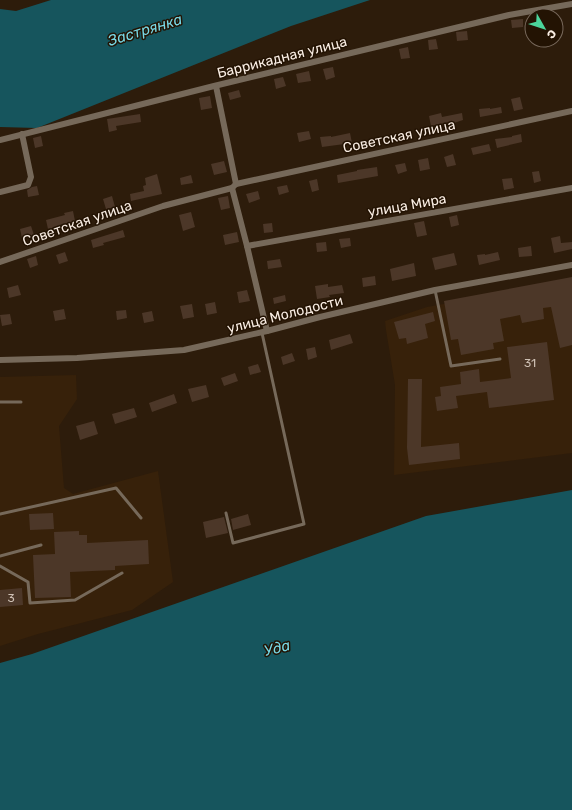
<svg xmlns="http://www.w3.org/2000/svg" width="572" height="810" viewBox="0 0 572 810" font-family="Rubik,sans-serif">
	<rect width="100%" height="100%" fill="#2d1c0b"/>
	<g fill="#37210a">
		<polygon points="572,281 572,453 394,475 395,385 386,330 385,321 427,307"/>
		<polygon points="76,375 77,399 59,426 64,488 73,494 158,471 173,582 132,610 38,634 0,646 0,377"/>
	</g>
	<g fill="#16555d">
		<polygon points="51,0 370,0 291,26 37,128 0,127 0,9 16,11"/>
		<polygon points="572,490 572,810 0,810 0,663 32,654 426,516"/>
	</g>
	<g fill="#4c3728">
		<polygon points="523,19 523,27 512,28 511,20"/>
		<polygon points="467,31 468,40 457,41 456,32"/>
		<polygon points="436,39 438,49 429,50 428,40"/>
		<polygon points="408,47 410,58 401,59 399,49"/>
		<polygon points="333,67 335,77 326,80 323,69"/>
		<polygon points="309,71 311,81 298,83 296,74"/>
		<polygon points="283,77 286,86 276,89 274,79"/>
		<polygon points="239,90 241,97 230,100 228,93"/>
		<polygon points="210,96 212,108 201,110 199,98"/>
		<polygon points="520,97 523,109 514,111 511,99"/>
		<polygon points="501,107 502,113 480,117 479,109 490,108 490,109"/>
		<polygon points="441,113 442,117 462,113 463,120 454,123 453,121 431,126 429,116"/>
		<polygon points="140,114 141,122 116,126 117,130 109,132 107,119"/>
		<polygon points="309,131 311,139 299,142 297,133"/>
		<polygon points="350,133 352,143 322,147 320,137 331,136 331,137"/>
		<polygon points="521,134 522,142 497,148 495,139 512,137 512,136"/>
		<polygon points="41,136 43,146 35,148 33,138"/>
		<polygon points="489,144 491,151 473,155 471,148"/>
		<polygon points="453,154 456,165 447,167 444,157"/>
		<polygon points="428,158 430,169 420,171 418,160"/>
		<polygon points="224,161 227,172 214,175 211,164"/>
		<polygon points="405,163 407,171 398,174 395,165"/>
		<polygon points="377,167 378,176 338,183 337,175 357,171 357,170"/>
		<polygon points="539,171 541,181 534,183 532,172"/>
		<polygon points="157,174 162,194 131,201 130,194 144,191 143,186 146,185 145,178"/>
		<polygon points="191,175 193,183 181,185 180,178"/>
		<polygon points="512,178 514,188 504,190 502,179"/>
		<polygon points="317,179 319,190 312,192 309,181"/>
		<polygon points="287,185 289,192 279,195 277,187"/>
		<polygon points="37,186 39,195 28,197 27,190 32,187"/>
		<polygon points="258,191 260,199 249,203 246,194"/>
		<polygon points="112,196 115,207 106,209 103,199"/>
		<polygon points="228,196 230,208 221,210 218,198"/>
		<polygon points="73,211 75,221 59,225 60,226 48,229 46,220 65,215 64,213"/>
		<polygon points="191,212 195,227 183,231 179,215"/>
		<polygon points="457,215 459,225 451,227 449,217"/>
		<polygon points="424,221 427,235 417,237 414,223"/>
		<polygon points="272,223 273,232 264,233 263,224"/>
		<polygon points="31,226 34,235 22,238 20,229"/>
		<polygon points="123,230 125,237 103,243 104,245 93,248 91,240"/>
		<polygon points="237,232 239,242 225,245 223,235"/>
		<polygon points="560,236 561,243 572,242 572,249 554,253 551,238"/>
		<polygon points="350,238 351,246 341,248 339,239"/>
		<polygon points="326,242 327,251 317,252 316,243"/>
		<polygon points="531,246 532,256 519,257 518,248"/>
		<polygon points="65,252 68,261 59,264 56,255"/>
		<polygon points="498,252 500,260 479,265 477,255 485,254 485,255"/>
		<polygon points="454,253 457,265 435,270 432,258"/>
		<polygon points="36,256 38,265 30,268 27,259"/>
		<polygon points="280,259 282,267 268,269 267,261"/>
		<polygon points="414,263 416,276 392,281 390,269"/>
		<polygon points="375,276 376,285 363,287 362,278"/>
		<polygon points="572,277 572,345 560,348 551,307 543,308 544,319 522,323 520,315 500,319 504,341 493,343 494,349 461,355 458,339 451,340 444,301"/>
		<polygon points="328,284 328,287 342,285 344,293 329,295 330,297 317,299 315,286"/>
		<polygon points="18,285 21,295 9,298 7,288"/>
		<polygon points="247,290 250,301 239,303 237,292"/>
		<polygon points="285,295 286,301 274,304 273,298"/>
		<polygon points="215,302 217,313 207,315 205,304"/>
		<polygon points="192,304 194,317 183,319 180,306"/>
		<polygon points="64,309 66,319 55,321 53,311"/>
		<polygon points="126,310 127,318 117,320 116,311"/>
		<polygon points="152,311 154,321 144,323 142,313"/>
		<polygon points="433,312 435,321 425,324 428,338 407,344 406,338 399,339 394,322"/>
		<polygon points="10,314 12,324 2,326 0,315"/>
		<polygon points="350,334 353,343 331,350 329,340"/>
		<polygon points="547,342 554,400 489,408 487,392 456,396 458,408 437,411 435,397 441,396 440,387 461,384 460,372 479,369 480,382 511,378 507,347"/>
		<polygon points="315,347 317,357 308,360 306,349"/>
		<polygon points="292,353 295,361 283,365 281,357"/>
		<polygon points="258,364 261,372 250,375 248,367"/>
		<polygon points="235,373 238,381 224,386 221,378"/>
		<polygon points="408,379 422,379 421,447 459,443 460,459 409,465 407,448"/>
		<polygon points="206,385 209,397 192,402 188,389"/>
		<polygon points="174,394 177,403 152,412 149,403"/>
		<polygon points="134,408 137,417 115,424 112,414"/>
		<polygon points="94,421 98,434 80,440 76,426"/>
		<polygon points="53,513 54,529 30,530 29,514"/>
		<polygon points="248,514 251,525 233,530 231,519"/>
		<polygon points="224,517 228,533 206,538 203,522"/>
		<polygon points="79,531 79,535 87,535 87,543 148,540 149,564 115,566 115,570 70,572 71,597 35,598 33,555 55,554 54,532"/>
		<polygon points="22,588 23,605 0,607 0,590"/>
	</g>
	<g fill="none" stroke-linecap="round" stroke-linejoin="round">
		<g stroke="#76695a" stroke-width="3">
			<polyline points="435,290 451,366 500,359"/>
			<polyline points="0,402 21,402"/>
			<polyline points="226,513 233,543 304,524 262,333"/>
			<polyline points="0,514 116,488 141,518"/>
			<polyline points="0,556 41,545"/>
			<polyline points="0,566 28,582 30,603 75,600 122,573"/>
		</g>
		<g stroke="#76695a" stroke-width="6">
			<polyline points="216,86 236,184"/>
			<polyline points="0,140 214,86 509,15 572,4"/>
			<polyline points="232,188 247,246 267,331"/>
			<polyline points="0,192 28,185 31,177 22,134"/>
			<polyline points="247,246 572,188"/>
			<polyline points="0,262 163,206 232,188 236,184 572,111"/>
			<polyline points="0,360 77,358 184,350 267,331 320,317 435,290 572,265"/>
		</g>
	</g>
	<g text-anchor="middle" stroke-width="3" stroke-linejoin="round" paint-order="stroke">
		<g font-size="12" fill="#cec0b4">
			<text x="530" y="367">31</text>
			<text x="11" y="602">3</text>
		</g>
		<g font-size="14" fill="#f9ede3" stroke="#231303">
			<text transform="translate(282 57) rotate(-14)" y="5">Баррикадная улица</text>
			<text transform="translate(399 136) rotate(-12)" y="5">Советская улица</text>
			<text transform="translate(407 205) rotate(-10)" y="5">улица Мира</text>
			<text transform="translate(77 223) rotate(-19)" y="5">Советская улица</text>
			<text transform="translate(285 314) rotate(-14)" y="5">улица Молодости</text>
		</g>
		<g font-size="15" font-style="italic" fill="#78d8e5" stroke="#231303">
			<text transform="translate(145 30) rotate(-17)" y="5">Застрянка</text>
			<text transform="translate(277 648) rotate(-14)" y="5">Уда</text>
		</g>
	</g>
	<g transform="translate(544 28) rotate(129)"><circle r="19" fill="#231303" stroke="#796a5d"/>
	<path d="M0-3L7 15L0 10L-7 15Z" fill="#4bd49b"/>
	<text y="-6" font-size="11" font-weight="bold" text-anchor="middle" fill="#f9ede3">С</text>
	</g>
</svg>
